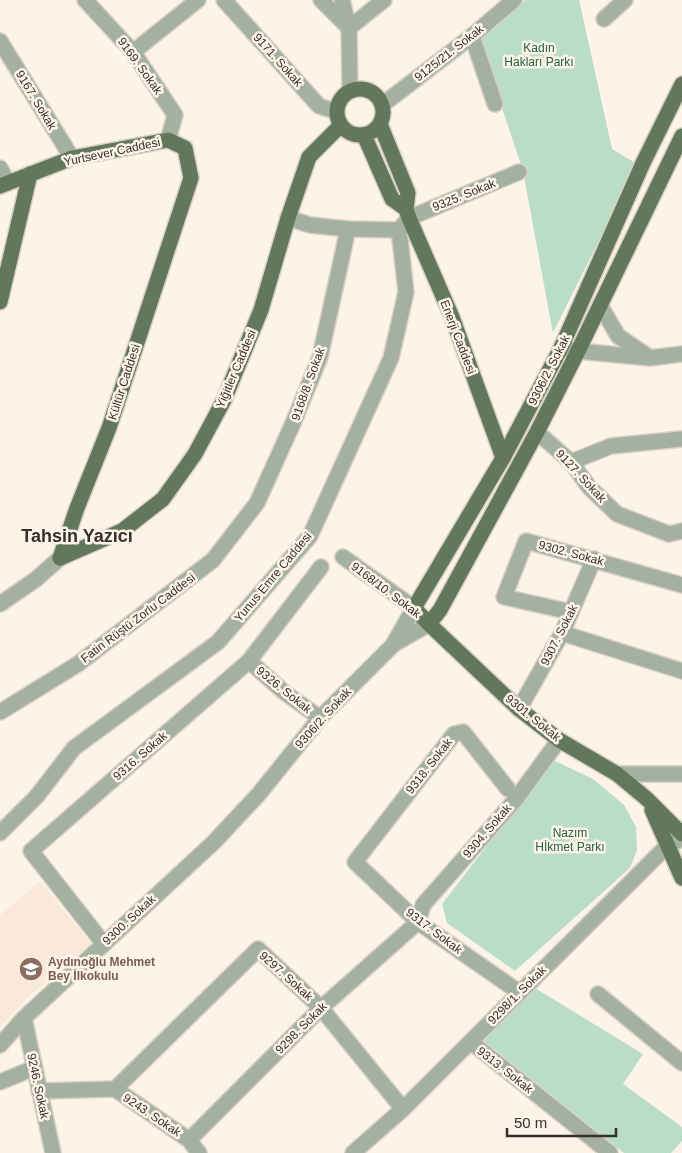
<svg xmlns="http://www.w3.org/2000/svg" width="682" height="1153" viewBox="0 0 682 1153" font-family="Arial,sans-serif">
	<rect width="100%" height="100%" fill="#fef3e8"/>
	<polygon fill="#fae8d8" points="40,881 91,944 31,994 0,1027 0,915"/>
	<g fill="#b9ddc6">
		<polygon points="525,0 579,0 612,149 637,164 553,333 523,171 479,38"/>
		<polygon points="553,760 593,779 624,805 636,827 637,850 630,868 515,971 447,923 442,904"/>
		<polygon points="535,988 643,1054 623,1084 682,1127 682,1141 671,1153 624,1153 484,1041"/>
	</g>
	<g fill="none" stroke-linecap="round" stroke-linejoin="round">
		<g stroke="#dad0c6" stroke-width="18">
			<g id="minor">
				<polyline points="85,0 133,52 175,115 168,140"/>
				<polyline points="224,0 319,106 337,112"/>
				<polyline points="321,0 349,28 350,91"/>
				<polyline points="342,0 349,28 384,0"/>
				<polyline points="604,19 625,0"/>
				<polyline points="472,36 495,104"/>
				<polyline points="0,41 72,158"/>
				<polyline points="133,52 198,0"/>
				<polyline points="382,105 472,36 514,0"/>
				<polyline points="0,168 8,183"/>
				<polyline points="288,218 310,225 348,229 399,230"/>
				<polyline points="600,305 618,336 649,357"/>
				<polyline points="561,348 578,351 650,358 682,354"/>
				<polyline points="537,432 571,462 589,487 617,514 669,534 682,531"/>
				<polyline points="571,462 611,446 682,439"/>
				<polyline points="0,604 35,580 60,558"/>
				<polyline points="571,612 504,597 526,541 682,585"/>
				<polyline points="562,633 682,671"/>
				<polyline points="394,644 429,624"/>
				<polyline points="249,661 284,692 320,718"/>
				<polyline points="519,709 562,633 594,559"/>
				<polyline points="0,712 78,664 213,560 257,503 294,421 320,357 348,229"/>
				<polyline points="617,774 682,774"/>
				<polyline points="508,789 463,732 454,734 355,862 418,922 519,992"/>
				<polyline points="0,833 37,796 74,748 218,642 310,536 391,358 406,292 399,230 409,218 519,172"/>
				<polyline points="104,944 31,851 249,661 321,567"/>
				<polyline points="598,994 682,1063"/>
				<polyline points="24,1018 53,1153"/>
				<polyline points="471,1042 610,1153"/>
				<polyline points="0,1045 24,1018 214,842 258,795 320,718 393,645 414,608 343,557"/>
				<polyline points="0,1082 34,1068"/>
				<polyline points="115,1089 258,949 321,1008 403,1109"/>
				<polyline points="39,1091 115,1089 189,1140 199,1153"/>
				<polyline points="189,1140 321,1008 418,922 423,905 516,799 559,740"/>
				<polyline points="353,1153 403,1109 668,845 682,839"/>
			</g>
		</g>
		<g stroke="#dad0c6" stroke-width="18">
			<g id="major">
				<polyline points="682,84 643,163 561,348 503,458 414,608 429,624 519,709 559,740 617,774 647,799 682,834"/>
				<circle cx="360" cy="112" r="23"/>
				<polyline points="380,124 408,193 406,209 409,218 452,317 503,458"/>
				<polyline points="364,135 392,199 406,209"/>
				<polyline points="0,186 72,158 168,140 185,148 191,178 109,428 77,508 60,558"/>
				<polyline points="0,302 30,174"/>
				<polyline points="60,558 122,531 163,499 195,454 224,400 261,310 288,218 309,157 341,125"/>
				<polyline points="429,624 440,610 537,432 578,351 682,136"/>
				<polyline points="652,810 682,878"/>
			</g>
		</g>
		<use href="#minor" stroke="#a4b1a1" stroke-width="15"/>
		<use href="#major" stroke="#62785c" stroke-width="15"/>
	</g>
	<defs>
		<g id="school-disc" transform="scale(1.25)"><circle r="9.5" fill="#8d6e63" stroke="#fef3e8"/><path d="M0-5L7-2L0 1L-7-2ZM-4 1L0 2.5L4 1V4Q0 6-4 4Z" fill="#fff"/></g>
	</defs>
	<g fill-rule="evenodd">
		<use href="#school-disc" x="31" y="969"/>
	</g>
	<g text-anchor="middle" stroke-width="5" stroke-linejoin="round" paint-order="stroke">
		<g font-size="12" fill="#206241" stroke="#fef3e8">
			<text x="539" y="52">Kadın<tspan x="539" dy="14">Hakları Parkı</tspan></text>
			<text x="570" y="837">Nazım<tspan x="570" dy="14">Hİkmet Parkı</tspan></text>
		</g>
		<g font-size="12" fill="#34302b" stroke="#fef3e8">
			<text transform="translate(449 53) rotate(-38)" y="4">9125/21. Sokak</text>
			<text transform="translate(278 60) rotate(48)" y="4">9171. Sokak</text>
			<text transform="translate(140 66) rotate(54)" y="4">9169. Sokak</text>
			<text transform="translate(36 100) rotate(59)" y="4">9167. Sokak</text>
			<text transform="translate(112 152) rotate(-12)" y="4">Yurtsever Caddesi</text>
			<text transform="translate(464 195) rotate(-22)" y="4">9325. Sokak</text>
			<text transform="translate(458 337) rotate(69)" y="4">Enerji Caddesi</text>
			<text transform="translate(236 369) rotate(-67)" y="4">Yiğitler Caddesi</text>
			<text transform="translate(549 370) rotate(-63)" y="4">9306/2. Sokak</text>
			<text transform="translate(124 382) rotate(-72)" y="4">Kültür Caddesi</text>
			<text transform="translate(308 384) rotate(-70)" y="4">9168/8. Sokak</text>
			<text transform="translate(581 476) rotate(47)" y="4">9127. Sokak</text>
			<text transform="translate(571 553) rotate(15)" y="4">9302. Sokak</text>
			<text transform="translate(273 577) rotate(-50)" y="4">Yunus Emre Caddesi</text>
			<text transform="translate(386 590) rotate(37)" y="4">9168/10. Sokak</text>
			<text transform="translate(138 618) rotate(-37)" y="4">Fatin Rüştü Zorlu Caddesi</text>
			<text transform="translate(559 635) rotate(-63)" y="4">9307. Sokak</text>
			<text transform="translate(284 690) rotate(39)" y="4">9326. Sokak</text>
			<text transform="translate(323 718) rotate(-48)" y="4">9306/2. Sokak</text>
			<text transform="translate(533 718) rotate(39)" y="4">9301. Sokak</text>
			<text transform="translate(140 756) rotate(-41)" y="4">9316. Sokak</text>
			<text transform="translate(429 766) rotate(-52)" y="4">9318. Sokak</text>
			<text transform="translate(487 831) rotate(-49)" y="4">9304. Sokak</text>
			<text transform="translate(129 920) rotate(-43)" y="4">9300. Sokak</text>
			<text transform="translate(434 931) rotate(37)" y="4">9317. Sokak</text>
			<text transform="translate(286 976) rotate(42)" y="4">9297. Sokak</text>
			<text transform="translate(517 995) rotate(-45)" y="4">9298/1. Sokak</text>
			<text transform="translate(301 1028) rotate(-45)" y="4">9298. Sokak</text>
			<text transform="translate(505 1070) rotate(38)" y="4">9313. Sokak</text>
			<text transform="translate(38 1086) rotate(78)" y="4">9246. Sokak</text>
			<text transform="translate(152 1115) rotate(34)" y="4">9243. Sokak</text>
		</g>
		<g font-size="12" font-weight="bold" fill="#785e54" stroke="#fef3e8" text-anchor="start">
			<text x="48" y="966">Aydınoğlu Mehmet<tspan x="48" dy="14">Bey İlkokulu</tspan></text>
		</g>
		<g font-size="18" font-weight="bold" fill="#34302b" stroke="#fef3e8">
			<text x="77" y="542">Tahsin Yazıcı</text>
		</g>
	</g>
	<path d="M507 1128v8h109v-8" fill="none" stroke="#34302b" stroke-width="2.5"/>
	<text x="514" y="1128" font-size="15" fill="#34302b" stroke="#fef3e8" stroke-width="4" paint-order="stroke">50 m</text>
</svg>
